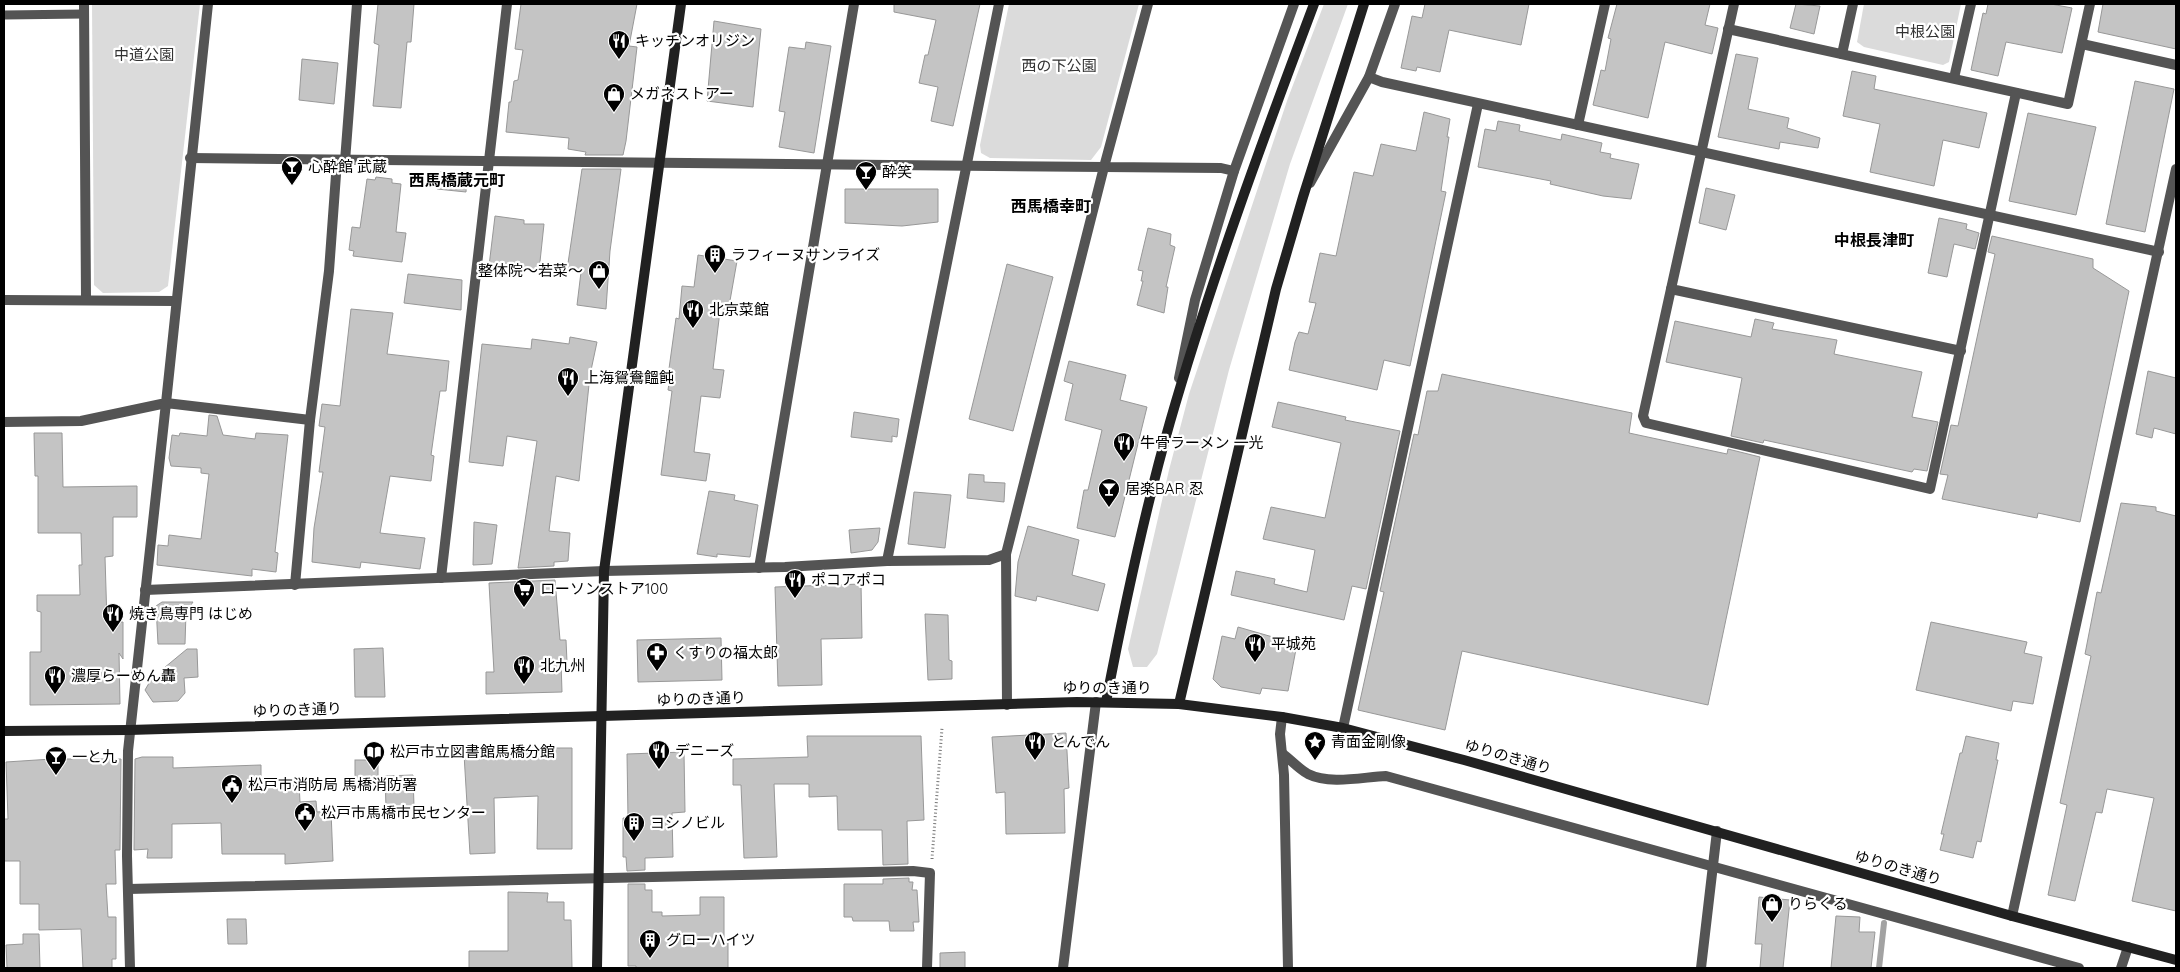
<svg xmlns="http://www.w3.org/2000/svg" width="2180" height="972" viewBox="0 0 2180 972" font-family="Quicksand,'Noto Sans JP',sans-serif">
	<rect width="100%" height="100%" fill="#fff"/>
	<g fill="#dbdbdb">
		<polygon points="92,4 200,4 168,286 159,292 103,293 94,285"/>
		<polygon points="1009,4 1139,4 1101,147 1091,160 990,158 981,153 980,145"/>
		<polygon points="1324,4 1348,4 1290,164 1229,370 1157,654 1147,667 1133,667 1128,649 1169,470 1189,394 1288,98"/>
		<polygon points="1864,4 1961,4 1949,62 1943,65 1864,47 1857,42"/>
	</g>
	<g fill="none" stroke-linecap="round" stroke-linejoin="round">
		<polyline stroke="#a2a2a2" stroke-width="6" points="1879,968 1884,923"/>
	</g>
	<g fill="#c4c4c4" stroke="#989898">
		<polygon points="378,4 414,4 411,42 407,42 401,108 373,106 379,45 374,43"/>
		<polygon points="521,4 637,4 629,46 637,47 626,141 623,155 585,155 586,152 568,149 569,138 506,132 509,102 511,102 514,81 518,80 523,50 515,49"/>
		<polygon points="894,4 980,4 953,126 931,121 938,87 919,83 925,55 928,55 936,20 894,12"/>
		<polygon points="1425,4 1529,4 1521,45 1449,30 1440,72 1417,67 1416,71 1401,68 1412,16 1422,18"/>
		<polygon points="1617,4 1710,4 1705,25 1718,28 1712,54 1665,42 1648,118 1593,105 1601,70 1605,71 1611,39 1608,38"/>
		<polygon points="1796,4 1820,6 1814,34 1790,28"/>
		<polygon points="1988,4 2051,4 2072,8 2062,53 2006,42 1998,76 1971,70 1983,13 1986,14"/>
		<polygon points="2103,4 2176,4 2176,49 2098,32"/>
		<polygon points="714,21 761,29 753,107 707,101"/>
		<polygon points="806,42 831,46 814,153 779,147 785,112 779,111 789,47 805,49"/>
		<polygon points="1736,54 1758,58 1748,109 1789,118 1787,128 1820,138 1818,148 1780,142 1779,149 1718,137"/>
		<polygon points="302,59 338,63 334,104 299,100"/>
		<polygon points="1852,71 1876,76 1874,89 1987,113 1979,148 1943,140 1934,186 1870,172 1880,124 1843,116"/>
		<polygon points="2135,81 2174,89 2145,232 2106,224"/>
		<polygon points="1424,112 1450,119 1447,137 1449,137 1441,191 1446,192 1410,366 1384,360 1377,390 1289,370 1295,342 1299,332 1308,334 1316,303 1309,302 1320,253 1336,256 1354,172 1373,176 1381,144 1416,151"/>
		<polygon points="2028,113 2096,127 2076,215 2009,201"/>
		<polygon points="1498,121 1520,125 1519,131 1561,140 1562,134 1602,143 1600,152 1611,154 1610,158 1639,164 1631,199 1603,196 1550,184 1551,181 1478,167 1485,129 1496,131"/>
		<polygon points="582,169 621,169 610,251 606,309 577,305 581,272 567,270"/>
		<polygon points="439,172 467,173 466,192 437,189"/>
		<polygon points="376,177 392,179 392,183 401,184 396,232 406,233 402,262 353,256 354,251 349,250 352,227 360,228 367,179 375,180"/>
		<polygon points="1706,188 1735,195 1726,230 1699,223"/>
		<polygon points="845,189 938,189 938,222 902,226 845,223"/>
		<polygon points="495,216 524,220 524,224 544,224 539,271 489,266"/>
		<polygon points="1939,218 1967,224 1966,229 1979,233 1975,249 1954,244 1947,277 1928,273"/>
		<polygon points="1148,228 1171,234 1170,245 1175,247 1166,287 1168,287 1164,313 1137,305 1143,281 1141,281 1143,271 1138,270"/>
		<polygon points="1992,236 2093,259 2093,268 2129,291 2080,522 2038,513 2037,518 1942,499 1948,475 1940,474 1951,425 1958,426 1995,254 1988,252"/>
		<polygon points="698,255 737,261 728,312 720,311 713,369 724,370 720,398 701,396 694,452 710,454 706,481 661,475 672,391 668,390 670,376 668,376 676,318 679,319 682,286 694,287"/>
		<polygon points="1007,264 1053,277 1013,431 969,419"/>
		<polygon points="408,274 462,280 461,310 404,303"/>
		<polygon points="351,309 393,313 387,354 449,361 446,391 440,391 431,455 434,456 431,481 390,476 380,533 425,538 420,569 361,562 360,568 312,562 314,528 323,472 319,472 325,427 319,426 322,404 340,406"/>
		<polygon points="1755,319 1774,323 1772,329 1837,340 1834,354 1922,372 1912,417 1938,422 1927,471 1914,469 1912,472 1764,440 1763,443 1731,436 1742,378 1666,362 1675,321 1751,337"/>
		<polygon points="570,337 597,342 590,375 579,481 556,476 549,531 570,533 568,561 554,562 554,566 518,568 537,441 507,436 503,466 469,462 482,344 531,349 532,339 569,344"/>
		<polygon points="1069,361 1126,375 1120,400 1147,407 1115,537 1077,528 1084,490 1088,490 1102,430 1065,420 1073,384 1064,381"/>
		<polygon points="2148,371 2176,378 2176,434 2154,428 2152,438 2136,434"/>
		<polygon points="1442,374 1632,413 1629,433 1727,454 1728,449 1760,457 1708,705 1462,651 1445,730 1358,710 1384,592 1380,591 1414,434 1418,435 1427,391 1438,391"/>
		<polygon points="1278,402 1346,417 1345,420 1400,431 1366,589 1352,586 1344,620 1231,595 1236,571 1275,579 1274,584 1307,592 1315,550 1263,539 1271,507 1325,518 1341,443 1272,427"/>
		<polygon points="854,412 899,419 897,437 892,436 892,442 851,437"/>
		<polygon points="209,415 217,416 223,435 255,439 256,433 288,435 275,552 278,553 276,572 252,569 252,576 157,565 158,545 168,546 169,535 201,539 209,474 201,473 201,468 171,466 169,458 172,435 179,436 180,433 207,436"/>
		<polygon points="34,433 62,433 63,487 137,486 137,517 113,517 113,556 105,557 107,622 123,622 123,659 119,653 120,704 30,705 30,652 41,652 41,612 37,611 37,595 80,595 79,565 82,565 81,533 38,533 38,476 35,476"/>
		<polygon points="969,474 984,475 984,482 1005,483 1004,502 967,498"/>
		<polygon points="709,491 735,495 734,500 758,505 750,557 717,554 717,557 697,554"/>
		<polygon points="914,492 951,495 945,548 908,544"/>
		<polygon points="2121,503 2156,507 2156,511 2176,516 2176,911 2132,901 2154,798 2107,789 2102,813 2096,812 2075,901 2048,895 2067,805 2060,803 2091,656 2085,654 2097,592 2101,593"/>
		<polygon points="474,522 497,525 492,564 473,565"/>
		<polygon points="1028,526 1079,540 1072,575 1105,584 1098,611 1037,596 1036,601 1015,596 1018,562"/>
		<polygon points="880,528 878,542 872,550 851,553 849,530"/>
		<polygon points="555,580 560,640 566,640 567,662 561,662 562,692 486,694 486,672 494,672 489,583"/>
		<polygon points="861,584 862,638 821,639 822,685 778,686 775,587"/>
		<polygon points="162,602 193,602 186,612 185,644 158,644 156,606"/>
		<polygon points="925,614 948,615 949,660 952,661 952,679 928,680"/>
		<polygon points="1931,622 2027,642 2024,653 2042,657 2033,704 2013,701 2011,711 1916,690"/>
		<polygon points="1238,627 1297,644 1288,691 1262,688 1260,694 1221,687 1213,679 1222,636 1235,639"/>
		<polygon points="721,638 722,680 638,682 637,640"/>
		<polygon points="383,648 385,697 355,697 354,649"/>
		<polygon points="187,649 197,649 198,677 184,678 185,693 178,701 153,702 145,690 152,678 164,678 164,668"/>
		<polygon points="1066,733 1069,788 1064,789 1065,833 1006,834 1005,792 996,793 992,737"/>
		<polygon points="807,736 921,736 924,820 907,821 908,864 883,865 882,830 838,830 837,796 809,797 809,784 774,784 777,857 744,858 741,785 733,785 733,759 808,757"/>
		<polygon points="1966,736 1999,743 1996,760 1998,760 1981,842 1977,841 1973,858 1940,850 1944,834 1941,834 1960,753 1962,753"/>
		<polygon points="524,748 572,748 572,849 537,849 538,796 494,798 495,853 470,854 464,754 524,751"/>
		<polygon points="684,752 685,812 672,813 673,857 645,858 645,870 627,871 626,857 623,857 623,818 628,818 627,754"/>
		<polygon points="142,757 173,757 173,768 261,765 261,785 299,783 300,802 316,801 317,812 331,811 333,861 285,864 285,854 222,854 221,823 172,824 172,858 147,858 148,849 134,850 135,759"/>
		<polygon points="52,759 121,759 120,850 115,850 116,884 106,884 108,917 116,917 116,959 112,959 112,968 83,968 81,929 39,930 39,904 20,904 20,861 4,861 4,819 8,819 6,762"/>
		<rect x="355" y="760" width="23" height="25"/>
		<polygon points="413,775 414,807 386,808 385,776"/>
		<polygon points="909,878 909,882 913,882 912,890 917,890 919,922 913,922 914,931 890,931 889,921 853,921 852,917 844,917 844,884 883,884 883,879"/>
		<polygon points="628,884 645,884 645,890 652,890 652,912 662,912 662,916 700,915 700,897 724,897 724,942 728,942 728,968 636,968 636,966 628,966"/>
		<polygon points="508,892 548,893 547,902 564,902 564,920 571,920 572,968 469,968 469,951 508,951"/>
		<polygon points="1759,897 1790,900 1783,968 1760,968 1762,944 1755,944"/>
		<polygon points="1836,916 1860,917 1859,932 1875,932 1871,968 1831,968"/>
		<polygon points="227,919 246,919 247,944 228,944"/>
		<polygon points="23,934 39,934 40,968 7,968 6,945 23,944"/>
		<polygon points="965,952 965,968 940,968 940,953"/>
	</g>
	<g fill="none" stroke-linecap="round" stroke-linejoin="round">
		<polyline stroke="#767676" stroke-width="3" stroke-dasharray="1 2.5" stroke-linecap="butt" points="932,859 942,728"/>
		<polyline stroke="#545454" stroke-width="9" points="4,15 84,14"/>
		<g stroke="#545454" stroke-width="10">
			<polyline points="84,4 86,299"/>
			<polyline points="1148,4 1104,167 1221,168 1234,171"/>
			<polyline points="1734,4 1671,289 1961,351"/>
			<polyline points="1728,29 2068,104 2090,4"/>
			<polyline points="2082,44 2176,65"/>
			<polyline points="1842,54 1853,4"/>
			<polyline points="1369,77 1382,82 2159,252"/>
			<polyline points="1954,78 1971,4"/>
			<polyline points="1578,125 1605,4"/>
			<polyline points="345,161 357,4"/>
			<polyline points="1310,183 1369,77 1395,4"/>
			<polyline points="1671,289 1643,416 1646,423 1930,489 2016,93"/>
			<polyline points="4,300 176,301"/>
			<polyline points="1179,378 1195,300 1234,171 1294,4"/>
			<polyline points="4,422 81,421 166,403 208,4"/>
			<polyline points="1006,554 1007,705"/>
			<polyline points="887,561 999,4"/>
			<polyline points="759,568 854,4"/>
			<polyline points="441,578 507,4"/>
			<polyline points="295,585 310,420 329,271 337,161"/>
			<polyline points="145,590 604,571 785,567 887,561 989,560 1006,554 1104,167 190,158"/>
			<polyline points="1282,717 1280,734 1284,775 1288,968"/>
			<polyline points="1343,728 1478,104"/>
			<path d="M 1283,754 C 1291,760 1299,769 1308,774 C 1330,785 1363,777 1386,776 L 2079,968"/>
			<polyline points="128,889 913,871 930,873 927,968"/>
			<polyline points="2012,916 2176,169"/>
			<polyline points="130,968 127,856 128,751 166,403 310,420"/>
			<polyline points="1063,968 1096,702"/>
			<polyline points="1701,968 1717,831"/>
			<polyline points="2121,968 2128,947"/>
		</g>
		<g stroke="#212121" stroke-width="10">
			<path d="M 1106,702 C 1124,608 1144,513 1170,422 C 1211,280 1262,142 1314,4"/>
			<polyline points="1179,704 1276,289 1303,197 1364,4"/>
			<polyline points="4,731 129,730 1077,702 1179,704 1282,717 1343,728 1464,760 2012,916 2176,960"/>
			<polyline points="597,968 604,571 681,4"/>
		</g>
	</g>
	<defs>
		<g id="restaurant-pin" transform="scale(1.125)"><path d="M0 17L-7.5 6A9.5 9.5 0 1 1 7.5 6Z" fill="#000" stroke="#fff"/><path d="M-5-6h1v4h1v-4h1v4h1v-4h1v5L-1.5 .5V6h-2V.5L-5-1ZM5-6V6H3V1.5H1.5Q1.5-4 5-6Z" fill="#fff"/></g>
		<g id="shop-pin" transform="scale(1.125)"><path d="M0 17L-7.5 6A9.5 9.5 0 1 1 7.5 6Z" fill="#000" stroke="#fff"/><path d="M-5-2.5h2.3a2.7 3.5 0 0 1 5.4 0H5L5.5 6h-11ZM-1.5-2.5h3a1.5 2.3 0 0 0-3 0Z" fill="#fff"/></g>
		<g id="bar-pin" transform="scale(1.125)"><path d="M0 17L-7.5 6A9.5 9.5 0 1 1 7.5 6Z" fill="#000" stroke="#fff"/><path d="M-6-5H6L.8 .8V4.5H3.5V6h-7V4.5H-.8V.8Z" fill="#fff"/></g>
		<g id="building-pin" transform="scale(1.125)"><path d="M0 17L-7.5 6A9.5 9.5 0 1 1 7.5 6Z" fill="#000" stroke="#fff"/><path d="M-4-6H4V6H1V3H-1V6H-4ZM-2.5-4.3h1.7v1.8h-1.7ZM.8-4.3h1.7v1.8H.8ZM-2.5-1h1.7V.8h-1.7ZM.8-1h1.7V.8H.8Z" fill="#fff"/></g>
		<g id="supermarket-pin" transform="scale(1.125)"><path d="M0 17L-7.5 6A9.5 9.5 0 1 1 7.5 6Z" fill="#000" stroke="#fff"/><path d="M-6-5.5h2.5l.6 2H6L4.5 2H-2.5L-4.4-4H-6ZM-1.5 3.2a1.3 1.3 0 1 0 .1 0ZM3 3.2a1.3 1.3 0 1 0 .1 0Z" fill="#fff"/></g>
		<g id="pharmacy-pin" transform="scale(1.125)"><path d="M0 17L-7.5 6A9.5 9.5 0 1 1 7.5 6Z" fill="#000" stroke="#fff"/><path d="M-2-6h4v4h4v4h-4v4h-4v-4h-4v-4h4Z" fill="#fff"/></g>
		<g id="sight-pin" transform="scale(1.125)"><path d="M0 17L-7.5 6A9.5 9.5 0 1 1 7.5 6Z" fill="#000" stroke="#fff"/><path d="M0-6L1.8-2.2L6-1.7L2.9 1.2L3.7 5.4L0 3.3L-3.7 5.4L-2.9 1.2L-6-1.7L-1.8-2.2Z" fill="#fff"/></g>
		<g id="library-pin" transform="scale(1.125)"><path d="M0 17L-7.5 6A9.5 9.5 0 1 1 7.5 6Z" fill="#000" stroke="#fff"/><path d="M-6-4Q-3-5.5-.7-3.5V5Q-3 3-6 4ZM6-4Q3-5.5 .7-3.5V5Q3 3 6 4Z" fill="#fff"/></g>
		<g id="civic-pin" transform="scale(1.125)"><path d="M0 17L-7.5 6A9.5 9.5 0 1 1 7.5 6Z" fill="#000" stroke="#fff"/><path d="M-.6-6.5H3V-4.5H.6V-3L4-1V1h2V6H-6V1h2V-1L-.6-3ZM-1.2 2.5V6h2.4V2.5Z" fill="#fff"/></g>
	</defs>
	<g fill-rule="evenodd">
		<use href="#restaurant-pin" x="619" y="41"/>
		<use href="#shop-pin" x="614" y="94"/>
		<use href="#bar-pin" x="292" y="167"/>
		<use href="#bar-pin" x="866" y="172"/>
		<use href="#building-pin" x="715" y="255"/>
		<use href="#shop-pin" x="599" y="271"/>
		<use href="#restaurant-pin" x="693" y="310"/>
		<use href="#restaurant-pin" x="568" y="378"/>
		<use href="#restaurant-pin" x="1124" y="443"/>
		<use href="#bar-pin" x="1109" y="489"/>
		<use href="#restaurant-pin" x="795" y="580"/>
		<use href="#supermarket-pin" x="524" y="589"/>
		<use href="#restaurant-pin" x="113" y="614"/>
		<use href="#restaurant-pin" x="1255" y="644"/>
		<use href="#pharmacy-pin" x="657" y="653"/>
		<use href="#restaurant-pin" x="524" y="666"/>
		<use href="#restaurant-pin" x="55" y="676"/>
		<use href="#restaurant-pin" x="1035" y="742"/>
		<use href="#sight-pin" x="1315" y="742"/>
		<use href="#restaurant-pin" x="659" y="751"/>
		<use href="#library-pin" x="374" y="752"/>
		<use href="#bar-pin" x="56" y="757"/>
		<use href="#civic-pin" x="232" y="785"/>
		<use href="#civic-pin" x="305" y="813"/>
		<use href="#building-pin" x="634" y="823"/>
		<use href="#shop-pin" x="1772" y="904"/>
		<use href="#building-pin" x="650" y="940"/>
	</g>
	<g text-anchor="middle" stroke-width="4.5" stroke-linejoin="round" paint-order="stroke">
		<g font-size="15" fill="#323232" stroke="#fff">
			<text x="1925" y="37">中根公園</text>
			<text x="144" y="60">中道公園</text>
			<text x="1059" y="71">西の下公園</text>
		</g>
		<g font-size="15" fill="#000" stroke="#fff" text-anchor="start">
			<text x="635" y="46">キッチンオリジン</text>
			<text x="630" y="99">メガネストアー</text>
			<text x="308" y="172">心酔館 武蔵</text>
			<text x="882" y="177">酔笑</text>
			<text x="731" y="260">ラフィーヌサンライズ</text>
			<text x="583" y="276" text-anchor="end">整体院〜若菜〜</text>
			<text x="709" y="315">北京菜館</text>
			<text x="584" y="383">上海鴛鴦饂飩</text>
			<text x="1140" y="448">牛骨ラーメン 一光</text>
			<text x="1125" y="494">居楽BAR 忍</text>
			<text x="811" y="585">ポコアポコ</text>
			<text x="540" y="594">ローソンストア100</text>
			<text x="129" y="619">焼き鳥専門 はじめ</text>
			<text x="1271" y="649">平城苑</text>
			<text x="673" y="658">くすりの福太郎</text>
			<text x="540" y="671">北九州</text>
			<text x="71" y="681">濃厚らーめん轟</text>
			<text x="1051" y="747">とんでん</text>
			<text x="1331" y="747">青面金剛像</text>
			<text x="675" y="756">デニーズ</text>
			<text x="390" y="757">松戸市立図書館馬橋分館</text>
			<text x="72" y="762">一と九</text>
			<text x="248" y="790">松戸市消防局 馬橋消防署</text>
			<text x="321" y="818">松戸市馬橋市民センター</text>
			<text x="650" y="828">ヨシノビル</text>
			<text x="1788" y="909">りらくる</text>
			<text x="666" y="945">グローハイツ</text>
		</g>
		<g font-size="15" fill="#000" stroke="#fff">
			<text x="1107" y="693">ゆりのき通り</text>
			<text transform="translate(701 699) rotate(-2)" y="5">ゆりのき通り</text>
			<text transform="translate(297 710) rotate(-2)" y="5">ゆりのき通り</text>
			<text transform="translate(1508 757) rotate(16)" y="5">ゆりのき通り</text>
			<text transform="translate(1898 868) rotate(16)" y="5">ゆりのき通り</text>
		</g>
		<g font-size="16" font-weight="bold" fill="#000" stroke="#fff">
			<text x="457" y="186">西馬橋蔵元町</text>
			<text x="1051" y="212">西馬橋幸町</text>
			<text x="1874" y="246">中根長津町</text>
		</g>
	</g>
	<rect width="2180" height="972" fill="none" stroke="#000000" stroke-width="10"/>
</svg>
